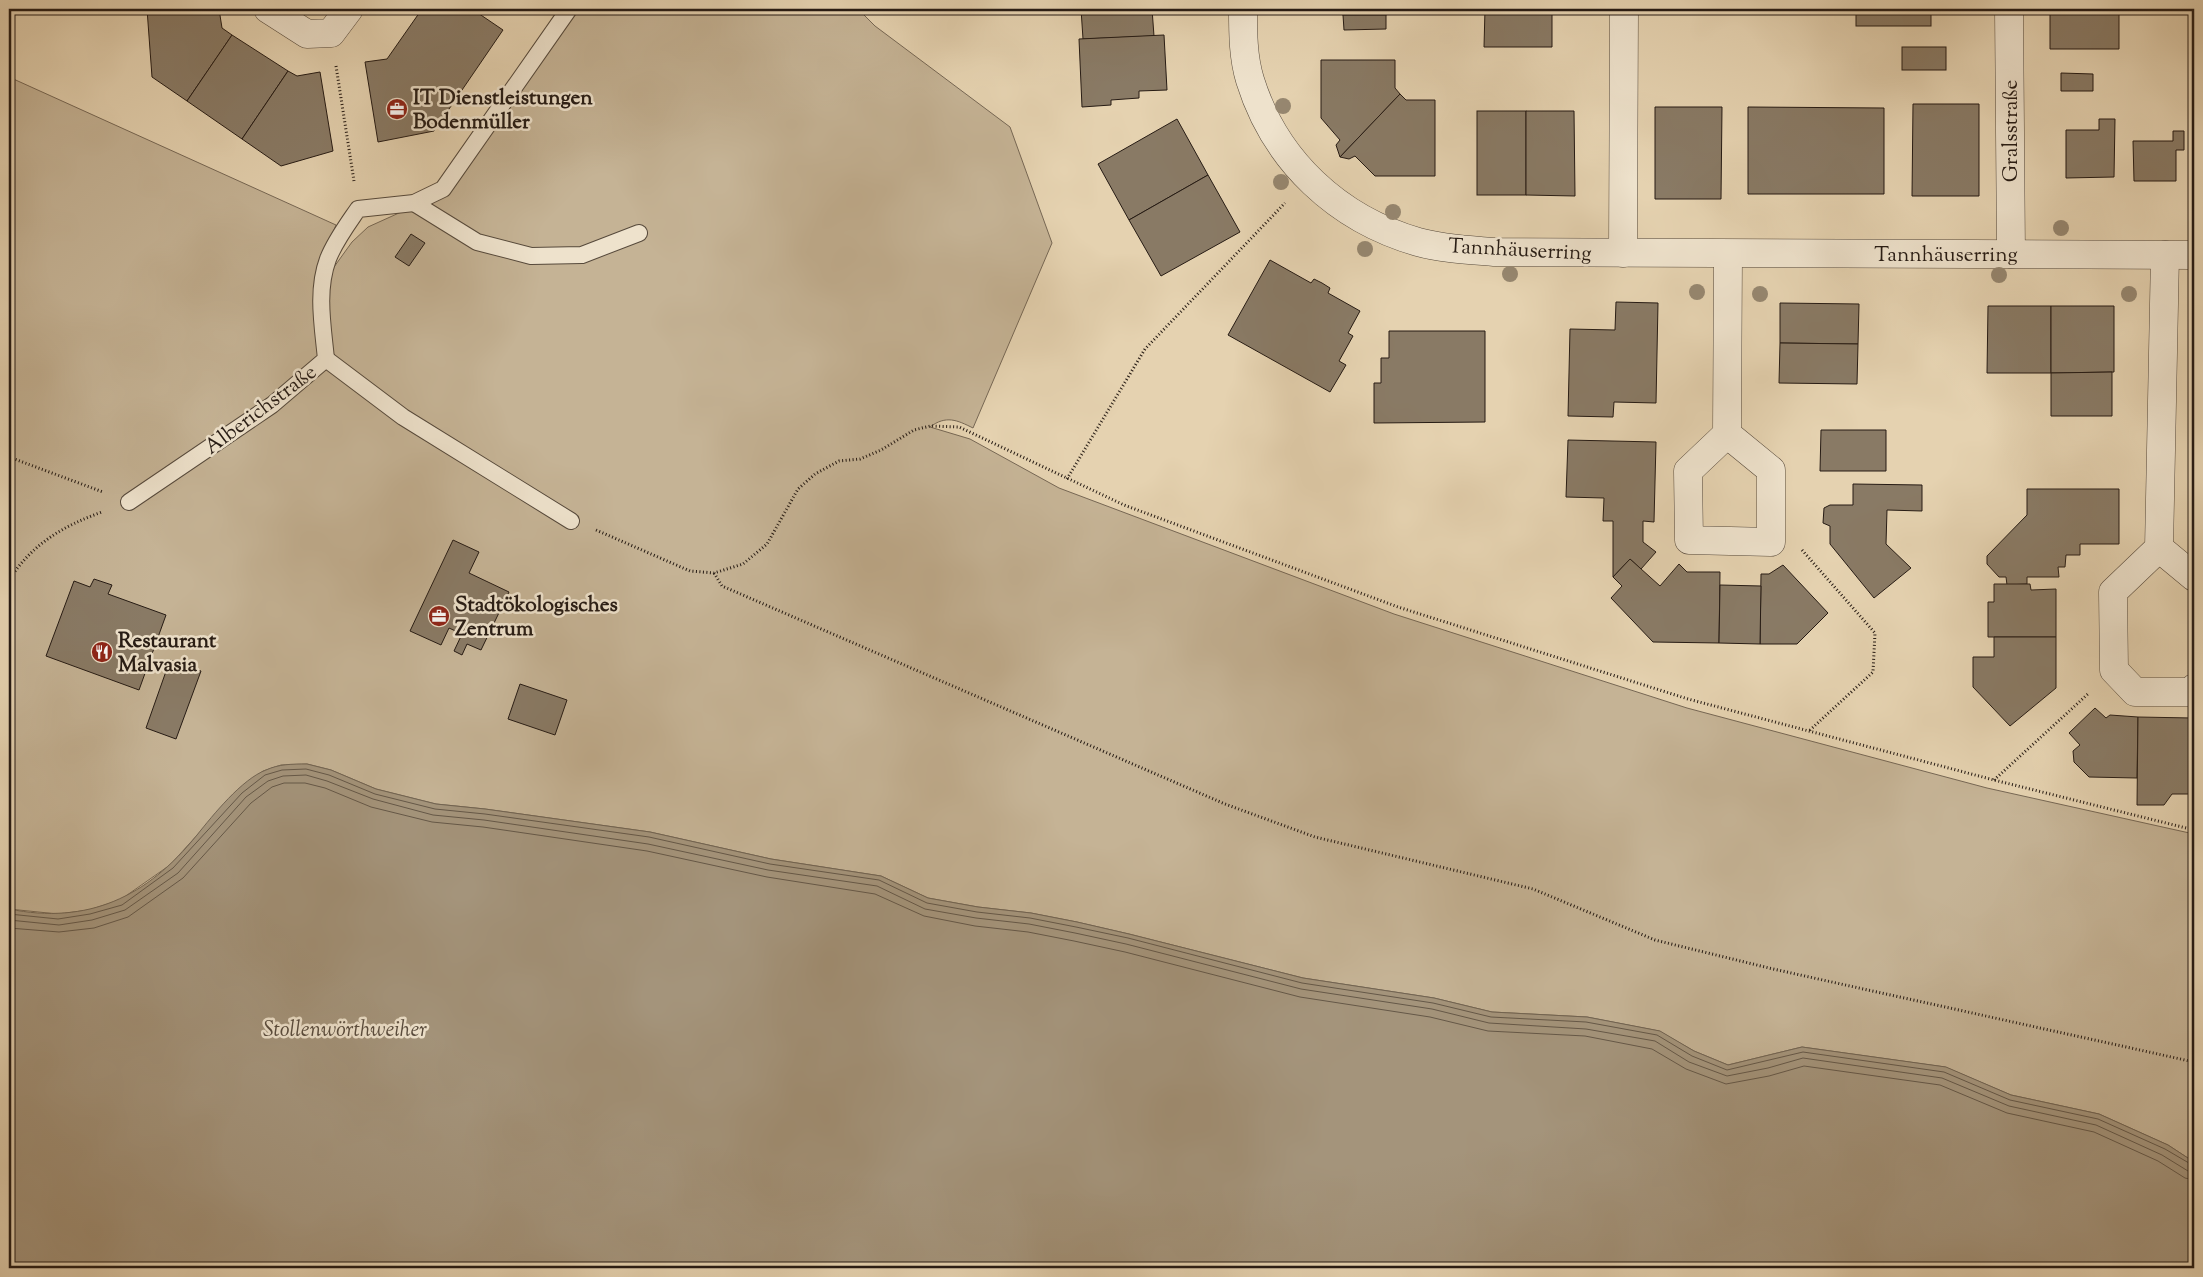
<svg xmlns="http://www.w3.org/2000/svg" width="2203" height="1277" viewBox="0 0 2203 1277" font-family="'Sorts Mill Goudy',serif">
	<rect width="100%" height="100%" fill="#e5d2b0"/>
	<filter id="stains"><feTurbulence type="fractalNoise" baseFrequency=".004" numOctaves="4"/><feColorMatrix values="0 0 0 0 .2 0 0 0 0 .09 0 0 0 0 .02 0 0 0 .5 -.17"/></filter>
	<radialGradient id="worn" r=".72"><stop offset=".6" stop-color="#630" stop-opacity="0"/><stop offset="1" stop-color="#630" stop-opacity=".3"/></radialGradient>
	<path fill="#c5b395" stroke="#766754" d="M 569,9 L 858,9 L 875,26 L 1010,127 L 1052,243 L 973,428 C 957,420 946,415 930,427 L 970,439 L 1059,488 L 1394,614 L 1687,708 L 1987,788 L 2194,834 L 2194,1162 L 2168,1145 L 2099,1114 L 2011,1095 L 1945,1067 L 1802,1047 L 1728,1065 L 1694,1051 L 1659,1031 L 1587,1017 L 1492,1012 L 1434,998 L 1303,978 L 1129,934 L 1077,922 L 1031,913 L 978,907 L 928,898 L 881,876 L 771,859 L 650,832 L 485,809 L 436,804 L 376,789 L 331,770 L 307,764 L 281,765 L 263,771 L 239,789 L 170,865 L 120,900 L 89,910 L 58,914 L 9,909 L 9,77 L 336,225 L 320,266 L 334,267 L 352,242 L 368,227 L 410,208 L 443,189 Z"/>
	<path fill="#a4947b" stroke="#726452" d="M 307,764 L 331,770 L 376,789 L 436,804 L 485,809 L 650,832 L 771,859 L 881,876 L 928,898 L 978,907 L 1031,913 L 1077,922 L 1129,934 L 1303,978 L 1434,998 L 1492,1012 L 1587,1017 L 1660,1031 L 1694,1051 L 1728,1065 L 1802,1047 L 1946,1067 L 2011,1095 L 2099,1114 L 2168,1145 L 2194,1162 L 2194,1268 L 9,1268 L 9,909 C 88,925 147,897 197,835 C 213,815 242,779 266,770 C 279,764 292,764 307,764 Z"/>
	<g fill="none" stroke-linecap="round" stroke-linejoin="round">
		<g stroke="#655848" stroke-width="1">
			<polyline points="9,914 58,919 90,914 122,905 173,868 242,793 265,775 282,770 306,769 329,775 375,794 435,809 485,814 649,837 770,864 879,880 927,903 977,912 1030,918 1076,927 1128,938 1302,983 1433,1003 1491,1017 1586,1022 1657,1035 1692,1056 1727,1070 1803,1052 1944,1072 2010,1100 2098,1119 2165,1149 2194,1166"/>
			<polyline points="9,920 59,925 92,920 125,910 178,873 246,797 268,781 283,776 306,775 327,781 373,799 433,815 484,820 648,844 768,870 877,886 925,909 976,918 1029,924 1075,933 1126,944 1301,989 1432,1009 1489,1023 1586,1029 1655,1041 1689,1062 1727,1076 1768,1068 1803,1058 1942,1078 2009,1106 2096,1125 2162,1155 2188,1171 2194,1172"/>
			<polyline points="9,928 59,932 94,928 128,917 183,878 251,803 272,787 284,783 305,783 325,788 371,807 432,822 483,827 647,851 767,877 875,894 924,916 975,926 1028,932 1074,941 1125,952 1300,997 1430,1017 1488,1031 1585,1036 1652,1049 1686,1069 1726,1084 1769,1076 1804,1066 1940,1085 2007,1113 2094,1132 2158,1161 2185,1178 2194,1180"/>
		</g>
	</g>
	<g fill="#897a65" stroke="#261b14">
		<polygon points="147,9 219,9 222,28 232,35 187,101 152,77"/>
		<polygon points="422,9 472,9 503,30 434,131 378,142 365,62 387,59"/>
		<polygon points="1081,9 1152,9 1154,36 1083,39"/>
		<rect x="1343" y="9" width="43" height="6"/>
		<polygon points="1485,9 1552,9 1552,47 1484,47"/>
		<rect x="1856" y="9" width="75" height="17"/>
		<polygon points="2050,9 2129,9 2129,14 2119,14 2119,49 2050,49"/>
		<polygon points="1343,15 1386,15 1386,29 1344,30"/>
		<polygon points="232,35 288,71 242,139 187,101"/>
		<polygon points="1164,35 1167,90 1139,91 1139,98 1111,100 1111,105 1082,107 1079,39"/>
		<rect x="1902" y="47" width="44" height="23"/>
		<polygon points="1321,60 1395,60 1395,88 1400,94 1340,157 1336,145 1340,140 1321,118"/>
		<polygon points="288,71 297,76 320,72 333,151 281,166 242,139"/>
		<polygon points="2061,73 2093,74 2093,91 2061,91"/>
		<polygon points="1400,94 1406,100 1435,100 1435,176 1375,176 1355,156 1349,159 1340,157"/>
		<polygon points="1913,104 1979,104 1979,196 1912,196"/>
		<polygon points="1655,107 1722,107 1721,199 1655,199"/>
		<polygon points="1748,107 1884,108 1884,194 1748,194"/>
		<rect x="1477" y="111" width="49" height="84"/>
		<polygon points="1526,111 1574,111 1575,196 1526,195"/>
		<polygon points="1177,119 1208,175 1129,220 1098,164"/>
		<polygon points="2099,119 2115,119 2114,177 2066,178 2066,130 2099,130"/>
		<polygon points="2173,131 2184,131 2184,150 2176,150 2176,181 2134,181 2133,141 2173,141"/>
		<polygon points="1208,175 1240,232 1161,276 1129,220"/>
		<polygon points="411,234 425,243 409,266 395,257"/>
		<polygon points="1270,260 1311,283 1314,279 1322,283 1330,288 1328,293 1360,311 1348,333 1353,336 1339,361 1346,365 1330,392 1228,335"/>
		<polygon points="1616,302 1658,303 1656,403 1614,402 1613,417 1568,416 1570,329 1615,330"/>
		<polygon points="1780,303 1859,304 1858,344 1780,343"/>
		<polygon points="1988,306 2051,306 2051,373 1987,373"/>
		<polygon points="2051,306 2114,306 2114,372 2051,373"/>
		<polygon points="1389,331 1485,331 1485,422 1374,423 1374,383 1381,383 1381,358 1389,358"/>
		<polygon points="1780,343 1858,344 1857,384 1779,383"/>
		<polygon points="2112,372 2112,416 2051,416 2051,373"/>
		<rect x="2189" y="417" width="5" height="46"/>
		<polygon points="1821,430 1886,430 1886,471 1820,471"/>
		<polygon points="1568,440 1656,442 1654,522 1643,521 1643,542 1656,552 1641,569 1630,559 1613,577 1613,521 1603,521 1604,498 1566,497"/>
		<rect x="2189" y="463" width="5" height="46"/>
		<polygon points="1853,484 1922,485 1922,511 1887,510 1886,544 1911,568 1874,598 1830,544 1830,526 1823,523 1824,508 1830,505 1853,505"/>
		<polygon points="2027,489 2119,489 2119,544 2080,544 2080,555 2066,555 2065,567 2058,567 2059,577 2027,577 2027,584 2007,585 2006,577 1999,577 1987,564 1987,556 2027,515"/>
		<polygon points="453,540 479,552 469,573 509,592 481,650 467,644 462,655 454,651 462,634 449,628 441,645 410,631"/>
		<polygon points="1630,559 1660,586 1679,564 1687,572 1720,572 1719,643 1653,642 1611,598 1622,586 1613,577"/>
		<polygon points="1783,565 1828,613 1797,644 1760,644 1761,574 1769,574"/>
		<polygon points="94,579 112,585 108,594 166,615 139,690 46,656 74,581 90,587"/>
		<polygon points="1994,584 2030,584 2031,590 2056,589 2056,637 1988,637 1988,602 1994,602"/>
		<polygon points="1720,585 1761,586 1760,644 1719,643"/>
		<polygon points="1994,637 2056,637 2056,688 2010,726 1973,687 1973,657 1994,657"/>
		<polygon points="170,660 201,671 176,739 146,728"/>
		<polygon points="520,684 567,700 555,735 508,719"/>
		<polygon points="2095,708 2106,718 2110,715 2138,717 2137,778 2089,777 2074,762 2073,751 2080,745 2069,733"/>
		<polygon points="2138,717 2192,718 2191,794 2172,794 2164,805 2137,805"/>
		<polygon points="2192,718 2194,718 2194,794 2191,794"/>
	</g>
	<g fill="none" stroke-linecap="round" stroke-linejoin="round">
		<g stroke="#56493b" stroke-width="18">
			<g id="service">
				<polyline points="414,203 477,242 531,256 582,255 639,233"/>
				<polyline points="326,359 403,417 571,521"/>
				<path d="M 129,502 L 272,405 L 326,359 C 323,327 316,291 328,259 C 335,241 347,225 358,209 L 414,203 L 443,189 L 569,9"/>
			</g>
		</g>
		<g stroke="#56493b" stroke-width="29">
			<g id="minor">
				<polyline points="268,9 307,34 331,33 349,9"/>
				<path d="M 1243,9 C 1243,33 1243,57 1250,80 C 1275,161 1338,219 1418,242 C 1443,249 1469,250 1494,252 L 2194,255"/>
				<polyline points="2009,9 2011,254"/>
				<polyline points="1623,253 1624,9"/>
				<polyline points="2165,255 2159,548 2113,592 2114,670 2135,692 2191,692 2194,688"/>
				<polyline points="1727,434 1771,470 1771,542 1689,540 1688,471 1727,434 1728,254"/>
				<polyline points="2159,548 2194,577"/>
			</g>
		</g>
		<g stroke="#261b14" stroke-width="3" stroke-dasharray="1 2.5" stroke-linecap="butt">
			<polyline points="336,66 354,181"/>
			<polyline points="9,457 103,492"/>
			<polyline points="1067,479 1145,349 1285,203"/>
			<polyline points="596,530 690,571 714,573 743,564 767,544 798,489 815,474 839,461 860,459 881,450 914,430 930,426 959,427 1124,505 1398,607 1688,699 1994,780 2194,830"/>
			<polyline points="1802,550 1875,633 1873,672 1809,731"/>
			<polyline points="714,573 722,586 1225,804 1315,837 1533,889 1655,940 1773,969 2194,1062"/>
			<path d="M 9,580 C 32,544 63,526 102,512"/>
			<polyline points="1994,780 2089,693"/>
		</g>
		<use href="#service" stroke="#eee2cc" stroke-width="16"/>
		<use href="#minor" stroke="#eee2cc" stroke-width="28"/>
	</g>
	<g fill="#968770">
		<circle cx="1283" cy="106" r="8"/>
		<circle cx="1281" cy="182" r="8"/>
		<circle cx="1393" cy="212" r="8"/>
		<circle cx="2061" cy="228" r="8"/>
		<circle cx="1365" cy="249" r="8"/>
		<circle cx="1510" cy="274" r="8"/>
		<circle cx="1999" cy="275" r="8"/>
		<circle cx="1697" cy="292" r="8"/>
		<circle cx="1760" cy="294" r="8"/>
		<circle cx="2129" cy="294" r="8"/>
	</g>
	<defs>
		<g id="office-disc" transform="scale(1.125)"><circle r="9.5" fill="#8f2418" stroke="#eee2cc"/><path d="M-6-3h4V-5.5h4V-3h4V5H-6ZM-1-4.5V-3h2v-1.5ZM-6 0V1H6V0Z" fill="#fff"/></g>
		<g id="restaurant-disc" transform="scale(1.125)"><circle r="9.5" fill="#8f2418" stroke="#eee2cc"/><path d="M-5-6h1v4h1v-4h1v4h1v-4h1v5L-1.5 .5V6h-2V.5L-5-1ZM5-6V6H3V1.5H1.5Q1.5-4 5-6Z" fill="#fff"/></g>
	</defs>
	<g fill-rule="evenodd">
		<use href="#office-disc" x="397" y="109"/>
		<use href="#office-disc" x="439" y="616"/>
		<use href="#restaurant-disc" x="102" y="652"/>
	</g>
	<g text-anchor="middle" stroke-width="5" stroke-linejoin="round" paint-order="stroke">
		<g font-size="21" font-weight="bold" fill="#261b14" stroke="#eee2cc" text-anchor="start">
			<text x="413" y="104">IT Dienstleistungen<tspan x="413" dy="24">Bodenmüller</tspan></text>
			<text x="455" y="611">Stadtökologisches<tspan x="455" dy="24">Zentrum</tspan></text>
			<text x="118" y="647">Restaurant<tspan x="118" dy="24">Malvasia</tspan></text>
		</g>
		<g font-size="21" fill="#261b14" stroke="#eee2cc">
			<text transform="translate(2010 131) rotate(-90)" y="7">Gralsstraße</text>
			<text transform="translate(1520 249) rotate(3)" y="7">Tannhäuserring</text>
			<text x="1946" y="261">Tannhäuserring</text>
			<text transform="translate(260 409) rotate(-37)" y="7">Alberichstraße</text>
		</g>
		<g font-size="22" font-style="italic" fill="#584b3d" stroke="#eee2cc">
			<text x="345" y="1036">Stollenwörthweiher</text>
		</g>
	</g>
	<rect width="2203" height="1277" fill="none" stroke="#e5d2b0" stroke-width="30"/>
	<rect x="10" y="10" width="2183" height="1257" fill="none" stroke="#261b14" stroke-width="2.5"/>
	<rect x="15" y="15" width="2173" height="1247" fill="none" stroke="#261b14"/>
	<rect width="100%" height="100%" filter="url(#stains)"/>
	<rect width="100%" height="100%" fill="url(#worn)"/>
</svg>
